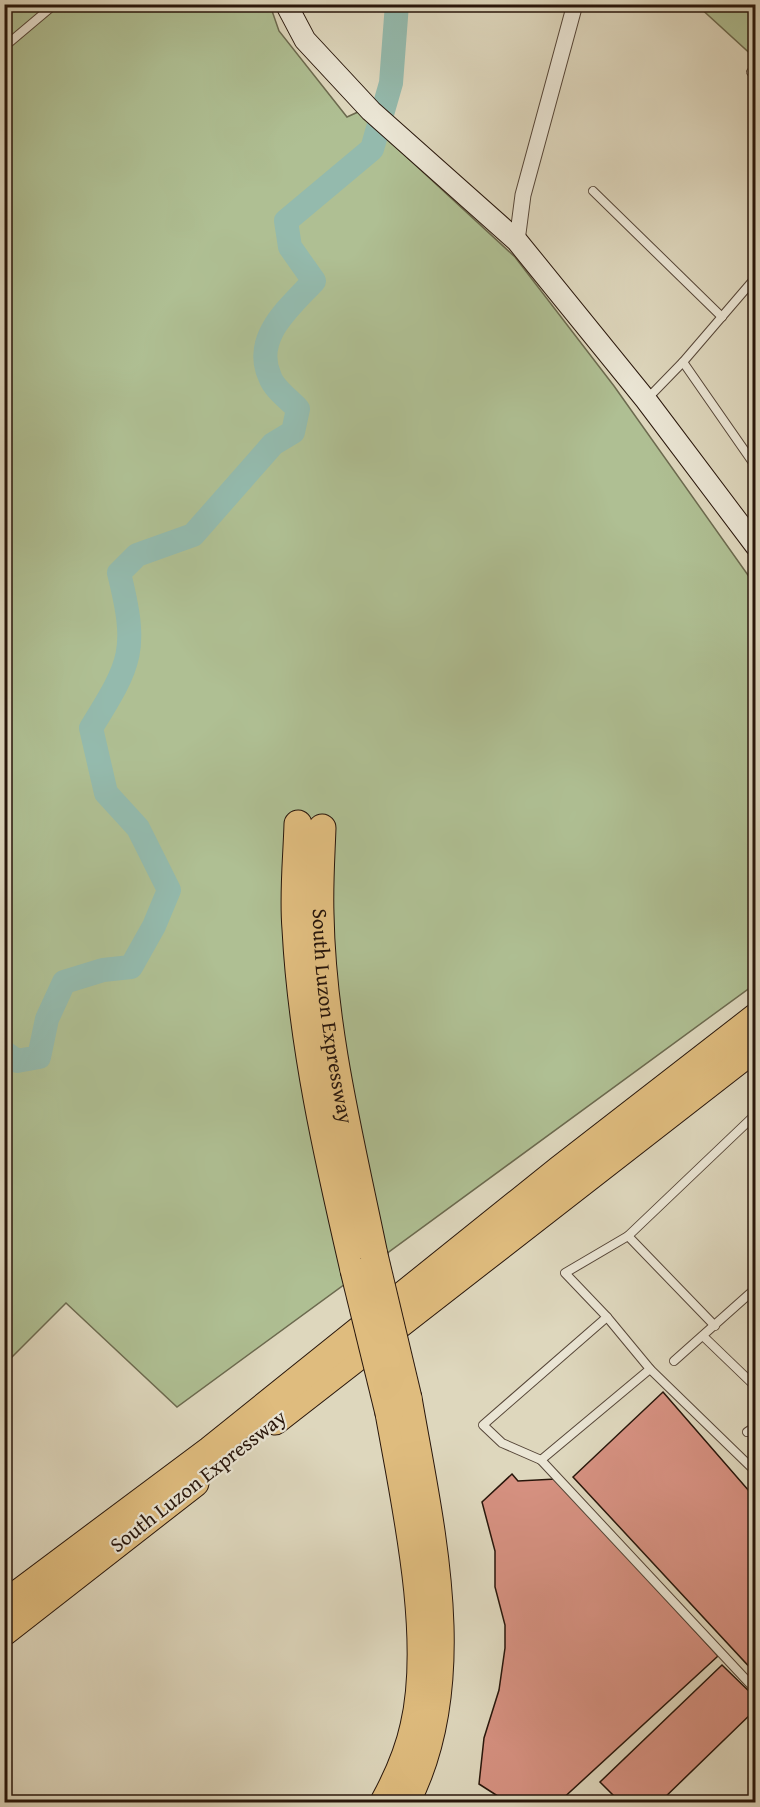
<svg xmlns="http://www.w3.org/2000/svg" width="760" height="1807" viewBox="0 0 760 1807" font-family="'Gentium Book Plus',serif">
	<rect width="100%" height="100%" fill="#ded7bd"/>
	<filter id="stains"><feTurbulence type="fractalNoise" baseFrequency=".00333" numOctaves="4"/><feColorMatrix values="0 0 0 0 .2 0 0 0 0 .09 0 0 0 0 .02 0 0 0 .5 -.17"/></filter>
	<radialGradient id="worn" r=".72"><stop offset=".6" stop-color="#630" stop-opacity="0"/><stop offset="1" stop-color="#630" stop-opacity=".3"/></radialGradient>
	<g fill="#afbf93" stroke="#6c6a4f" stroke-width="1.5">
		<polygon points="5,5 270,5 279,31 347,117 358,112 515,257 614,386 755,585 755,984 177,1407 66,1303 5,1364"/>
		<polygon points="697,5 755,5 755,58"/>
	</g>
	<g fill="none" stroke-linecap="round" stroke-linejoin="round">
		<path stroke="#94baad" stroke-width="24" d="M 4,1052 L 17,1061 L 39,1057 L 47,1019 L 64,982 L 103,970 L 131,967 L 154,926 L 169,890 L 138,828 L 106,793 L 91,728 C 132,662 138,650 119,573 L 137,555 L 193,535 L 273,444 L 293,432 L 298,409 C 290,400 274,389 270,377 C 252,338 289,308 314,281 L 290,247 L 286,221 L 372,149 L 391,83 L 397,4"/>
	</g>
	<g fill="#d69181" stroke="#28160b" stroke-width="1.5">
		<polygon points="663,1392 756,1499 756,1674 573,1477"/>
		<polygon points="512,1474 518,1481 556,1479 718,1656 559,1802 507,1802 479,1784 484,1738 499,1690 505,1648 505,1625 495,1587 495,1551 482,1502"/>
		<polygon points="722,1665 756,1698 756,1709 660,1802 620,1802 600,1782"/>
	</g>
	<g fill="none" stroke-linecap="round" stroke-linejoin="round">
		<g stroke="#564638" stroke-width="10">
			<g id="lane">
				<polyline points="4,47 55,4"/>
				<polyline points="751,72 756,76"/>
				<polyline points="593,191 722,317"/>
				<polyline points="683,362 756,467"/>
				<polyline points="647,399 683,362 756,277"/>
				<polyline points="756,1114 628,1236 565,1273 607,1317 650,1369 756,1472"/>
				<polyline points="628,1236 715,1326"/>
				<polyline points="607,1317 483,1425 502,1443 541,1460 650,1369"/>
				<polyline points="703,1336 756,1387"/>
				<polyline points="674,1361 756,1288"/>
				<polyline points="747,1432 756,1426"/>
				<polyline points="541,1460 752,1686"/>
			</g>
		</g>
		<g stroke="#564638" stroke-width="17">
			<polyline id="street" points="517,241 523,195 575,4"/>
		</g>
		<g stroke="#28160b" stroke-width="23">
			<polyline id="secondary" points="286,4 305,40 371,111 517,241 646,400 756,546"/>
		</g>
		<g stroke="#28160b" stroke-width="29">
			<g id="highway">
				<path d="M 298,824 C 297,859 293,894 296,929 C 302,1044 328,1158 354,1270"/>
				<path id="s1" d="M 322,828 C 321,856 319,885 320,914 C 322,1029 351,1143 374,1255"/>
				<polyline points="275,1421 756,1047"/>
				<polyline points="4,1604 210,1450 560,1169 756,1017"/>
				<polyline points="4,1632 195,1483"/>
				<path d="M 384,1802 C 397,1778 408,1754 414,1726 C 435,1637 405,1503 389,1413"/>
				<path d="M 406,1802 C 469,1681 430,1526 408,1398"/>
			</g>
		</g>
		<use href="#lane" stroke="#eae5d4" stroke-width="8"/>
		<use href="#street" stroke="#eae5d4" stroke-width="15"/>
		<use href="#secondary" stroke="#eae5d4" stroke-width="21"/>
		<use href="#highway" stroke="#dfbc7e" stroke-width="27"/>
		<g stroke="#28160b" stroke-width="29" stroke-linecap="butt">
			<g id="highway-bridge">
				<polyline points="374,1255 408,1398"/>
				<polyline points="354,1270 389,1413"/>
			</g>
		</g>
		<use href="#highway-bridge" stroke="#dfbc7e" stroke-width="27"/>
	</g>
	<g text-anchor="middle" stroke-width="4.5" stroke-linejoin="round" paint-order="stroke">
		<g font-size="21" fill="#28160b" stroke="#eae5d4">
			<text dy="7" stroke="none"><textPath href="#s1" startOffset="189">South Luzon Expressway</textPath></text>
			<text transform="translate(198 1481) rotate(-38)" y="7">South Luzon Expressway</text>
		</g>
	</g>
	<rect width="760" height="1807" fill="none" stroke="#ded7bd" stroke-width="24"/>
	<rect x="6" y="6" width="748" height="1795" fill="none" stroke="#28160b" stroke-width="3"/>
	<rect x="12" y="12" width="736" height="1783" fill="none" stroke="#28160b" stroke-width="1.5"/>
	<rect width="100%" height="100%" filter="url(#stains)"/>
	<rect width="100%" height="100%" fill="url(#worn)"/>
</svg>
